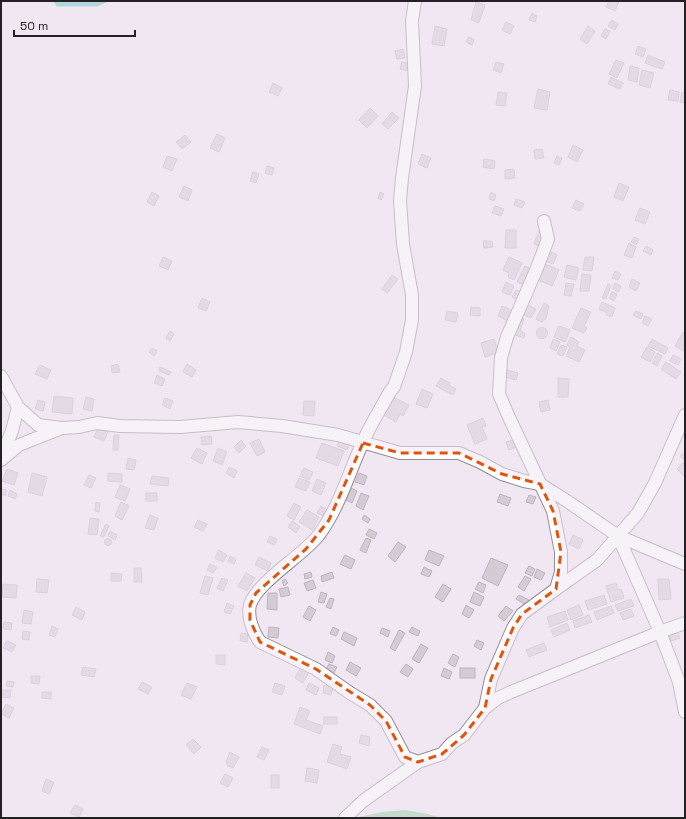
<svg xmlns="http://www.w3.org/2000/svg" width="686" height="819" viewBox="0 0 686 819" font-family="'Space Grotesk',sans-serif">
	<rect width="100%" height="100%" fill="#f0e7f2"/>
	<polygon fill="#8ecea2" points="405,810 428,814 441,818 354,818 382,812"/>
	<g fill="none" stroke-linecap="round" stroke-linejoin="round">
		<polyline stroke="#60c8c8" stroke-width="5" points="56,1 58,4 97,4 104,1"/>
	</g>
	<g fill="#d5cbd5" stroke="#beb4be">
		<polygon points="609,1 619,1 615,11 606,7"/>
		<polygon points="476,2 485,5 479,23 471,20"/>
		<polygon points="532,13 537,16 535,22 529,20"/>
		<polygon points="612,20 618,24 615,30 608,26"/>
		<polygon points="506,22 514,26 510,34 502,30"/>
		<polygon points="435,26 447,29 444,46 432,44"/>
		<polygon points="588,26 595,31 587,44 580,39"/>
		<polygon points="605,29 610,31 606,39 601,36"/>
		<polygon points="469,37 474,40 472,45 466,42"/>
		<polygon points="638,46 646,49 643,57 635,54"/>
		<polygon points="403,49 405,58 397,59 395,51"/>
		<polygon points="648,55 665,62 662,69 645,63"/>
		<polygon points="616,60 624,63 617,78 609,74"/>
		<polygon points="402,62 410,64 409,71 400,69"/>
		<polygon points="496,62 504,64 501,73 493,70"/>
		<polygon points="630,66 639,68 637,82 628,80"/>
		<polygon points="642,70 654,73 650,88 639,85"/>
		<polygon points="611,77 623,83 620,89 608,84"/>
		<polygon points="273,83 282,88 278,96 269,92"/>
		<polygon points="538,89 550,92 547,110 534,108"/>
		<polygon points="670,90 679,92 678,101 668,100"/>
		<polygon points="498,92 507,93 505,106 496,105"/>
		<polygon points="682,92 685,93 685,103 680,102"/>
		<polygon points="370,108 378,116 367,128 359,120"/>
		<polygon points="392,112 399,118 388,129 382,124"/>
		<polygon points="217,134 225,138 219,152 210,148"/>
		<polygon points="185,135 191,142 182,149 176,142"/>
		<polygon points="573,145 583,150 577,162 568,157"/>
		<polygon points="542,149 544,158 535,159 534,150"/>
		<polygon points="422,154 431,158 427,168 418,164"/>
		<polygon points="167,156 177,159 172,171 163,167"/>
		<polygon points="557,156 562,158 559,165 554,163"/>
		<polygon points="484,159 495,161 494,169 483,167"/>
		<polygon points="267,166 274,168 272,175 265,173"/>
		<polygon points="514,169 515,178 505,179 505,170"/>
		<polygon points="253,172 259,174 256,183 250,181"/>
		<polygon points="619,183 629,187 623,201 614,197"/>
		<polygon points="184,186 192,190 188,201 179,197"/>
		<polygon points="152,192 159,196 154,206 147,202"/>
		<polygon points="380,192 384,194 381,200 378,198"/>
		<polygon points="491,192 496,195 494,201 489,199"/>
		<polygon points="516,199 525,202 522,208 514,205"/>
		<polygon points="576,200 584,204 580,211 572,208"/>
		<polygon points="495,206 504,209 501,216 492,213"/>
		<polygon points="640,208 650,212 645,224 635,220"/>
		<polygon points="506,230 516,230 516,248 505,248"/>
		<polygon points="539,231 544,233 539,246 534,244"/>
		<polygon points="634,237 639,239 636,245 631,242"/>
		<polygon points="483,241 492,241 493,247 484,248"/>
		<polygon points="629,243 636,247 632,258 624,255"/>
		<polygon points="646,246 653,250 651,255 643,251"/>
		<polygon points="549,251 557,255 553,264 545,261"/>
		<polygon points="163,257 172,261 168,270 159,266"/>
		<polygon points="509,257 522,263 514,280 508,277 509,273 503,270"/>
		<polygon points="585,257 594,257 592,271 583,270"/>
		<polygon points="545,264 559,270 552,286 538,280"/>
		<polygon points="567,265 579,268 576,280 564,277"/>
		<polygon points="525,266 532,269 524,285 517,282"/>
		<polygon points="615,271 621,274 618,280 612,278"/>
		<polygon points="582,274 591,275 589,291 580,291"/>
		<polygon points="392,275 398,279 387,293 382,289"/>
		<polygon points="632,279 640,283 636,291 629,287"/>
		<polygon points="506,282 514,286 510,295 502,292"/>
		<polygon points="566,283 574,284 571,296 564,295"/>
		<polygon points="615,283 621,286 618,292 613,289"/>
		<polygon points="608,284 611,286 606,299 602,298"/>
		<polygon points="516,290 521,292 518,300 512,297"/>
		<polygon points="612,292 617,294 614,301 609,298"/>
		<polygon points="202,298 210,302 206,311 198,308"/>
		<polygon points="602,302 615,308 612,317 606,315 607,313 599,309"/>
		<polygon points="544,303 549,306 547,312 548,313 545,320 543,320 542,322 536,319"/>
		<polygon points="526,304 536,309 531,318 522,314"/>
		<polygon points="502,306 513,311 508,321 498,316"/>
		<polygon points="471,307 480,308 480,316 470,315"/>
		<polygon points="581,308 591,312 584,326 587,328 584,333 572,328"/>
		<polygon points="447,311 458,313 456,322 445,320"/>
		<polygon points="636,311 643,314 641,319 633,315"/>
		<polygon points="645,316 652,319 648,326 642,323"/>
		<polygon points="518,317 524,319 520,331 525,333 524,338 512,334"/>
		<polygon points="559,326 570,330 565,342 554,337"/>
		<circle cx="542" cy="333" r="5.5"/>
		<polygon points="170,331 174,334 170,341 166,338"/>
		<polygon points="683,332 685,333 685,352 675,346"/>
		<polygon points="571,337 579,342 577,346 585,350 579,362 566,356 570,347 567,345"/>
		<polygon points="494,339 498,353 485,357 481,343"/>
		<polygon points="553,339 560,342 556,351 550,348"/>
		<polygon points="652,339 668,348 665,354 648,346"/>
		<polygon points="561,345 567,347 563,356 557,354"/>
		<polygon points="647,347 655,352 650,362 641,357"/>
		<polygon points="152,348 157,351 154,356 149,352"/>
		<polygon points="657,353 662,356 657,366 652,363"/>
		<polygon points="673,355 681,359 678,365 670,361"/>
		<polygon points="666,362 681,372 676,379 661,369"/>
		<polygon points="118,364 120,372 112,373 111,366"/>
		<polygon points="187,364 196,370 192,377 183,372"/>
		<polygon points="40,365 51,370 47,379 35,374"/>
		<polygon points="160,367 171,372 169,375 159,371"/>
		<polygon points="507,370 518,373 516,380 505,377"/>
		<polygon points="157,375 165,379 162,386 154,383"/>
		<polygon points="441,378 450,383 449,385 456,389 453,395 436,386"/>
		<polygon points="558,378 569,379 568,397 558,397"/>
		<polygon points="422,389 433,394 427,408 416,404"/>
		<polygon points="54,396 73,398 72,414 52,412"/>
		<polygon points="391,396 409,405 403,416 400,414 396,422 382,414"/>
		<polygon points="86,397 94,399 92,411 83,409"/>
		<polygon points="165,398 173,401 170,409 162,405"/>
		<polygon points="38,400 45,402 43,411 35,409"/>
		<polygon points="548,400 550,410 541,412 539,402"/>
		<polygon points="304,401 315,401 314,416 303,415"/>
		<polygon points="483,418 486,426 482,427 487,439 475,444 467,425"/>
		<polygon points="98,428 108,432 104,441 94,437"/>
		<polygon points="114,435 119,435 118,450 113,450"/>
		<polygon points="211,436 212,444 202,445 201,437"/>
		<polygon points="341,438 351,442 347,450 337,446"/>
		<polygon points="259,439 265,452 257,456 250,443"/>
		<polygon points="516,439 518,446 509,450 506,442"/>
		<polygon points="241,440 246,446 239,453 234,447"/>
		<polygon points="322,443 344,451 338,466 316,458"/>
		<polygon points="197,448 207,453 202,464 191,458"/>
		<polygon points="218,448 227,452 222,465 213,461"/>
		<polygon points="685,452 685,460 680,456"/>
		<polygon points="128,458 136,460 134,470 126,469"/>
		<polygon points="685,461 685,477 677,469"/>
		<polygon points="229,467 237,471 234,478 226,473"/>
		<polygon points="304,468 313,472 309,480 300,476"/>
		<polygon points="7,469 18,473 14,485 2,481"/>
		<polygon points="32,473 47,477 42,496 28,492"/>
		<polygon points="108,473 122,474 122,482 108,481"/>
		<polygon points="359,473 367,476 364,485 355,482"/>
		<polygon points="89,475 96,478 91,488 84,485"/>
		<polygon points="152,476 169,478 168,486 150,484"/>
		<polygon points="299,478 310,482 306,491 295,487"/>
		<polygon points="317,479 326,483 321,495 312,491"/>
		<polygon points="120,485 130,489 125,501 115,497"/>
		<polygon points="351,488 357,491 352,503 346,500"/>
		<polygon points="1,489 6,490 6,495 1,495"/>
		<polygon points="10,490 17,494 15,499 8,496"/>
		<rect x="146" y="493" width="11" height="8"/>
		<polygon points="361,493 369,496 363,510 356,506"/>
		<polygon points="500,494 511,498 508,506 497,502"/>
		<polygon points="529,495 536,497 533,504 526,502"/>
		<polygon points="96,502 100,503 99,512 95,511"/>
		<polygon points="121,502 129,506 122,520 115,516"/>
		<polygon points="294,503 301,507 294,520 287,516"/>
		<polygon points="321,506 327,510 323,516 317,513"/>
		<polygon points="307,510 319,517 312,530 299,522"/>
		<polygon points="150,515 158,518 154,530 145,528"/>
		<polygon points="364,515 370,519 368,523 362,519"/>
		<polygon points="90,518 99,519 97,535 88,534"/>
		<polygon points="198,520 207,524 203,531 194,527"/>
		<polygon points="292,521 300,527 296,533 288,527"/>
		<polygon points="106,524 109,526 104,537 100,536"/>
		<polygon points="369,529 377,533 374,539 366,535"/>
		<polygon points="110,531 117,535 115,540 108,536"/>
		<polygon points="573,535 583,540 579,549 569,544"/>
		<polygon points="270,536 277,539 274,545 267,542"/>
		<polygon points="366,538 371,540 366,553 360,550"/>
		<circle cx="108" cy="542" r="3.5"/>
		<polygon points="398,542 406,547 395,562 388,556"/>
		<polygon points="219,550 227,555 223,562 215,558"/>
		<polygon points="429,550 444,556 439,566 425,560"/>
		<polygon points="345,555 355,560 351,569 340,564"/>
		<polygon points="230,556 236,559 234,564 228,561"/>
		<polygon points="259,557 271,563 268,571 255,565"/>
		<polygon points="491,558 508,565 498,586 482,578"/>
		<polygon points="210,564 217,567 213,573 207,570"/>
		<polygon points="529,566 535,569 532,576 525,573"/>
		<polygon points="424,567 432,571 429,577 421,574"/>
		<polygon points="134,568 141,568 142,582 134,582"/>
		<polygon points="537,569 545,573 541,580 534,577"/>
		<polygon points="311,572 312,577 305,579 304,574"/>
		<polygon points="332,572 334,578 322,582 321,576"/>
		<polygon points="111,573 122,574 121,581 111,581"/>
		<polygon points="246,573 255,578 247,591 238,586"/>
		<polygon points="205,576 213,578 208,595 200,593"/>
		<polygon points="525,576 531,579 524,591 518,587"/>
		<polygon points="222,578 228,580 223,591 217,588"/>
		<polygon points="37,579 49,580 47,593 36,592"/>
		<polygon points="285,579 288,583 284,586 282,581"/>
		<polygon points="658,579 669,579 671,599 659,600"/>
		<polygon points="313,580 316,588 307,591 304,583"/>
		<polygon points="479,582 486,585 483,593 475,589"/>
		<polygon points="616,583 618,590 621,589 624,598 611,602 606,586"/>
		<polygon points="3,584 17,585 16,598 2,597"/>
		<polygon points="443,584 451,589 443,602 435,597"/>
		<polygon points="288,587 290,595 281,597 279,589"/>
		<polygon points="321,592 327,594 324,603 318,602"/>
		<polygon points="474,592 484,597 480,606 470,602"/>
		<polygon points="268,593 277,593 277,610 267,609"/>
		<polygon points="519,595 529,600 526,605 516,599"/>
		<polygon points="604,595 607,604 588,610 585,601"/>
		<polygon points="330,598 334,599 331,609 326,607"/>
		<polygon points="631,599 634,606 618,611 615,605"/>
		<polygon points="227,603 234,606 230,614 224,612"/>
		<polygon points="466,605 474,610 469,618 462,614"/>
		<polygon points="579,605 583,615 571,620 567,610"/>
		<polygon points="309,606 316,610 310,621 303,617"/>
		<polygon points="506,606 513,611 504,621 498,616"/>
		<polygon points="611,606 614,613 597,620 594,612"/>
		<polygon points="76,607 85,612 82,620 72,615"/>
		<polygon points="631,609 634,616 623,620 620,613"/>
		<polygon points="24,610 33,612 31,624 22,623"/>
		<polygon points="565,611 568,620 550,627 547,617"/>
		<polygon points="589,615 592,622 575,628 573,621"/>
		<polygon points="4,622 12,623 11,630 3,629"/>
		<polygon points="567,623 570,630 554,637 551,630"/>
		<polygon points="52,626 58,629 55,637 49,635"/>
		<polygon points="269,627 279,628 278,638 268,637"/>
		<polygon points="333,627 339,630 336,636 330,634"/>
		<polygon points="412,627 420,631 418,636 409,632"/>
		<polygon points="382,628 390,631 388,637 380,633"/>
		<polygon points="399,630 405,633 395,651 390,648"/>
		<polygon points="677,630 680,638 671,641 668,633"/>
		<polygon points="23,631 30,632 29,640 22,639"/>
		<polygon points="344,632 357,638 354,646 341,639"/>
		<polygon points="241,633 248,634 247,642 240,641"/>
		<polygon points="477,640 484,643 481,650 474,646"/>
		<polygon points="7,641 16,645 12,652 3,648"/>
		<polygon points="544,643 547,650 529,657 526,650"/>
		<polygon points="421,644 428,648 419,663 412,659"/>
		<polygon points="328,652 335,656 332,663 325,660"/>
		<polygon points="453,654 459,657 455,667 448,663"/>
		<polygon points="216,655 225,655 225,665 216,664"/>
		<polygon points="350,662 361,668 356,676 346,670"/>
		<polygon points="329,664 337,667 333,675 325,671"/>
		<polygon points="406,664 413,669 408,677 400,672"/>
		<polygon points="302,665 310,670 303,683 295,678"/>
		<polygon points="83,667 96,669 94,677 81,675"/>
		<polygon points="444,668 452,672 449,679 441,676"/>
		<rect x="460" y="668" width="15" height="10"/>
		<polygon points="31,676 40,676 39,684 31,683"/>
		<polygon points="7,681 14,682 13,687 6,686"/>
		<polygon points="142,682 152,687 148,694 138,689"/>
		<polygon points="187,683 197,687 191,699 181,695"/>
		<polygon points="275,683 285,686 282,695 272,692"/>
		<polygon points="309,683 319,688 316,695 306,690"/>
		<polygon points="324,685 333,687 331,695 323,693"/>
		<polygon points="2,690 11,690 10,698 1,697"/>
		<polygon points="42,692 51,692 51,699 42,698"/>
		<polygon points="6,704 14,708 9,718 1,714"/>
		<polygon points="300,707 310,711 306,720 323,726 320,734 294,724"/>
		<rect x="324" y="717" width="13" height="7"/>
		<polygon points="361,735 370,737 369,746 359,743"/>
		<polygon points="193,739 201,747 194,754 186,745"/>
		<polygon points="333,744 342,747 340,754 351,757 347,769 327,762"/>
		<polygon points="262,747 269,750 264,760 257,757"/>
		<polygon points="230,752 239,757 233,768 228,766 226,762"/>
		<polygon points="307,768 319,770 317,783 305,781"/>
		<polygon points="225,774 233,778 228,787 220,783"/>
		<rect x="271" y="775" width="8" height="13"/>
		<polygon points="46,779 54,782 49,794 42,791"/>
		<polygon points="75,805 83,809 79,817 70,813"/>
	</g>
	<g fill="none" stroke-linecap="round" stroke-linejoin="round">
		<g stroke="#948c95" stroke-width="14">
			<g id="minor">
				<path d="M 415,1 L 412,21 L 415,86 L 402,178 L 400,201 L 403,244 L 412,295 L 412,320 L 406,352 L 394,387 L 391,390 C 381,408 370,425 362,444 C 348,475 339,508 318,536 C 302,556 256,583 250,605 C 247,617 253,632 260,642 L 316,669 L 350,693 L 370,705 L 386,721 L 405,757 L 418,762"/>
				<polyline points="544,221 548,239 537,268 507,337 501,358 499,394 508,415 553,511 561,552 561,572 556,589"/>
				<polyline points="1,376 18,407 38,425 61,428"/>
				<polyline points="1,458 12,431 18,407"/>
				<polyline points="1,460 19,445 62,428 79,427 97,423 120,426 180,427 238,422 282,426 338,435 400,453 459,453 480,462 502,474 524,481 540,484 567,501 618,536 685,564"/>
				<polyline points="618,536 660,632 679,682 685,712"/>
				<polyline points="485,708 498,698 511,692 660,632 685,623"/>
				<polyline points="345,818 363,801 418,762 442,754 452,743 464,735 485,708 491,679 513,628 522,614 556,589 597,560 638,513 655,483 685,415"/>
			</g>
		</g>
		<use href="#minor" stroke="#fff" stroke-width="12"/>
	</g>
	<path d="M0 0H686V819H0ZM 363,443 L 400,453 L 459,453 L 502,474 L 540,484 L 553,511 L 561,552 L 556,589 L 522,614 L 513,628 L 491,679 L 485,708 L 464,735 L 442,754 L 418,762 L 405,757 L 386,721 L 370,705 L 316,669 L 260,642 L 250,620 L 250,605 L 256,593 L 306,549 L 329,520 Z" fill="#f0e7f2" fill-opacity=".55" fill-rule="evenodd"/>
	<path fill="none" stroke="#de560d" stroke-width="3" stroke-dasharray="8 5" stroke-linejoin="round" d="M 363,443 L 400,453 L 459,453 L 502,474 L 540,484 L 553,511 L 561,552 L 556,589 L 522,614 L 513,628 L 491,679 L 485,708 L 464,735 L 442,754 L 418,762 L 405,757 L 386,721 L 370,705 L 316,669 L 260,642 L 250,620 L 250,605 L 256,593 L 306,549 L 329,520 Z"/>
	<rect width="686" height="819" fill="none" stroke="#242024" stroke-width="4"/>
	<path d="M14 30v6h121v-6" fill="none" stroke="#242024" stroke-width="2"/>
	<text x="20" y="30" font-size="12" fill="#242024" stroke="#f0e7f2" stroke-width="3" paint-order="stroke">50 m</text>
</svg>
